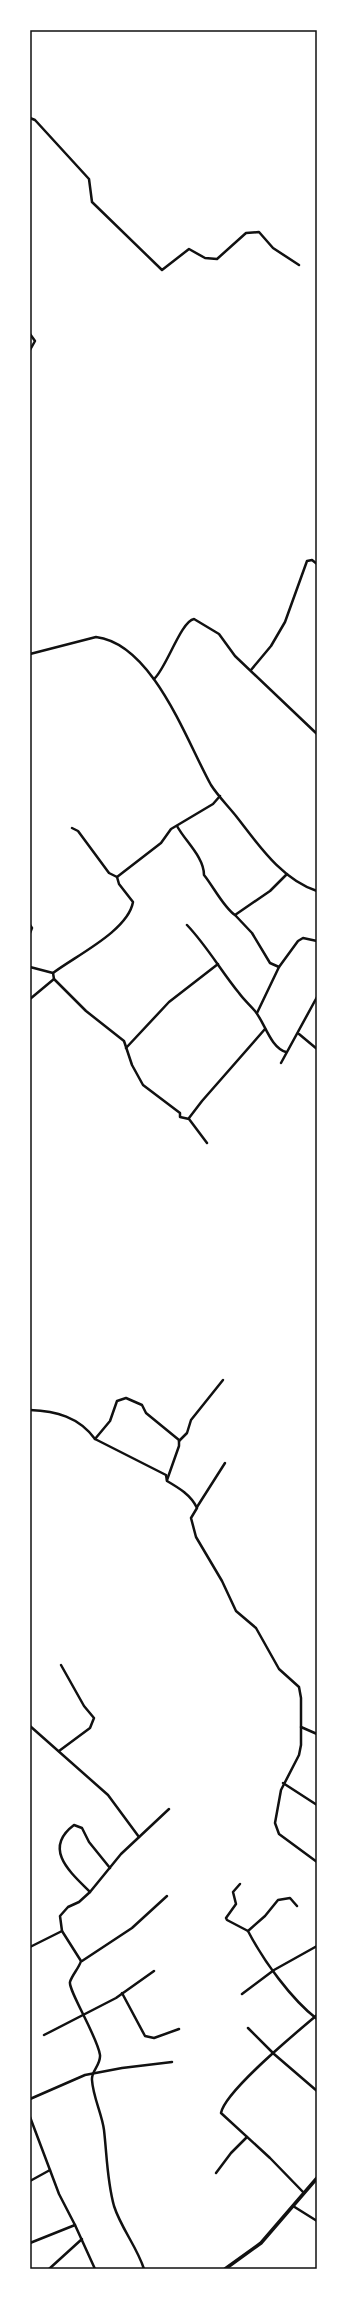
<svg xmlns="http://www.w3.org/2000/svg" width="347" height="2299" viewBox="0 0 347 2299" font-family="Figtree,sans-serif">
	<rect width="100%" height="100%" fill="#fff"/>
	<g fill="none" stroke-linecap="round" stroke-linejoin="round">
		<g stroke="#111" stroke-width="2.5">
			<polyline points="30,118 35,120 89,179 92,202 162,270 189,249 205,258 217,259 246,233 259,232 273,248 299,265"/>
			<polyline points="30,334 35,341 30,350"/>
			<path d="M 30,654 L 96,637 C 153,644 186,740 211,785 C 218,796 228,806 236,816 C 258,844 281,879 317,891"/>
			<polyline points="251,670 271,646 285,622 307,561 312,560 317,564"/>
			<path d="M 154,679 C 166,669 181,621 194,619 L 219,634 L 235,656 L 317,734"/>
			<path d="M 177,826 C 185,841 204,857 204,875 C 213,886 224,908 235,915"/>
			<polyline points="72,828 78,831 109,873 117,877 161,843 171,829 213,804 220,796"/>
			<polyline points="30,925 32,928 30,933"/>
			<path d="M 187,925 C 207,946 221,971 239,993 C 244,1000 250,1005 255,1011 C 265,1023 270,1047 286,1052"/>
			<polyline points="30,967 53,973 54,979 86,1011 124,1041 132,1065 143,1085 180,1113 180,1117 189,1119 207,1143"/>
			<polyline points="279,967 270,963 252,933 235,915 270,891 287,874"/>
			<path d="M 53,973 C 75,956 128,931 133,902 L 119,884 L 117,877"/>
			<polyline points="30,999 54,979"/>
			<polyline points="257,1013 279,967 298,941 303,938 317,941"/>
			<polyline points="299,1034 317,1049"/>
			<polyline points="126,1048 169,1002 218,964"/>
			<polyline points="281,1063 317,997"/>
			<polyline points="189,1118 202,1101 265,1029"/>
			<path d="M 30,1410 C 56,1411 79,1417 95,1439 L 166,1475 L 167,1481 C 179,1488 191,1495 197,1508 L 191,1518 L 196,1537 L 222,1581 L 236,1611 L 256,1628 L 279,1669 L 299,1687 L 301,1698 L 301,1745 L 299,1755 L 281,1790 L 275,1823 L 279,1834 L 317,1862"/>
			<polyline points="95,1439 110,1421 117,1401 126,1398 142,1405 146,1413 179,1440 179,1446 167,1480"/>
			<polyline points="179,1441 187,1433 191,1420 223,1380"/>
			<polyline points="197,1507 225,1463"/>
			<polyline points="30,1726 108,1795 139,1837"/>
			<polyline points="301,1727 317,1734"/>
			<polyline points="59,1751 90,1728 94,1718 84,1706 61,1665"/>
			<polyline points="283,1783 317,1805"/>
			<polyline points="240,1884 233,1892 236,1904 226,1918 227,1920 248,1931"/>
			<path d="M 90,1892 C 71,1873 42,1849 74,1825 L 82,1828 L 89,1842 L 110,1868"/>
			<path d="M 297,1906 L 290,1898 L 278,1900 L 265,1916 L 248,1931 C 263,1960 291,1999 317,2019"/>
			<polyline points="30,1947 62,1931"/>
			<polyline points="82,1961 132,1928 167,1896"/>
			<polyline points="122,1993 145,2036 154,2038 179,2029"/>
			<polyline points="242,1994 274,1970 317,1946"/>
			<polyline points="248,2028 274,2054 317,2091"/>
			<polyline points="44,2035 116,1998 154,1971"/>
			<polyline points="30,2099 85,2075 122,2068 172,2062"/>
			<polyline points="30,2117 59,2194 75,2225 95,2269"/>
			<polyline points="216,2173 231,2153 247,2137"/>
			<polyline points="30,2181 50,2170"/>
			<path d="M 304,2193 L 270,2158 L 221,2113 C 225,2091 297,2032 317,2015"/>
			<polyline points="293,2206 317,2221"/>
			<polyline points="30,2243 75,2225"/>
			<polyline points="49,2269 82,2239"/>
			<path d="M 144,2269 C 137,2247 121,2228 114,2206 C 107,2181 107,2156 104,2130 C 102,2114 93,2097 92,2080 C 91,2071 101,2065 100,2055 C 98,2038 68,1990 70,1982 C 72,1975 79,1968 81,1961 L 62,1931 L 60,1916 L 68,1907 L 79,1902 L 90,1892 L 121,1854 L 169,1809"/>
		</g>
		<polyline stroke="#111" stroke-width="3.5" points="225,2269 261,2243 317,2178"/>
	</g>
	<rect width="347" height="2299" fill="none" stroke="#ffffff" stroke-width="62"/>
	<rect x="31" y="31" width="285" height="2237" fill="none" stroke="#111" stroke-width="1.5"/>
</svg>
